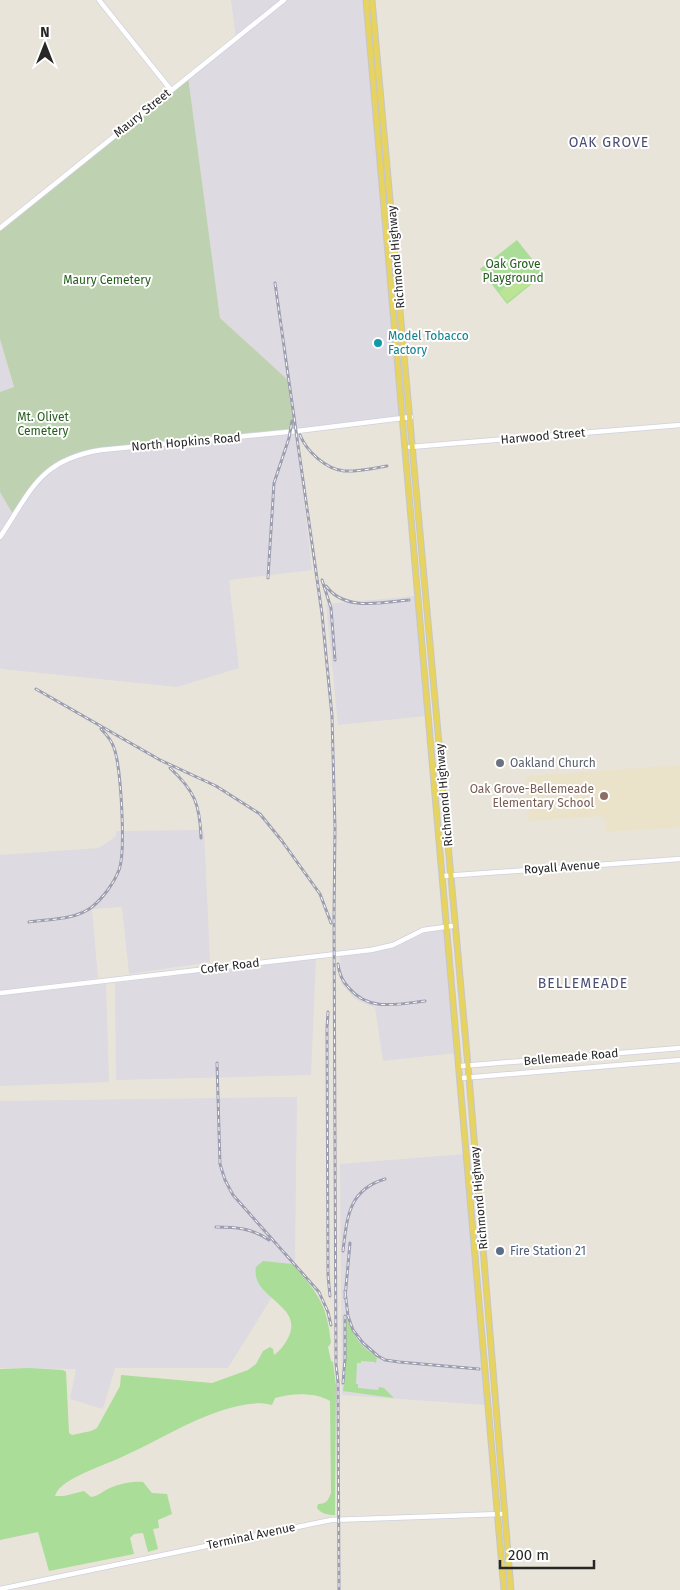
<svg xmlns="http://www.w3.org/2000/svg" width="680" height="1590" viewBox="0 0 680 1590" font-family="'Fira Sans',sans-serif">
	<rect width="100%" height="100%" fill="#e9e4d9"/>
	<g fill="#dddae1">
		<polygon points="231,0 370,0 408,418 296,431 312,570 229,580 239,668 177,687 2,669 0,668 0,492 14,515 38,482 61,463 289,381 220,318 188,76 236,39"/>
		<polygon points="0,339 14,388 0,392"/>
		<polygon points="416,596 426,716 338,725 326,604"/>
		<polygon points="204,830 210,962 129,974 122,907 92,909 98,978 0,991 0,855 99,848 116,836 116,831"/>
		<polygon points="440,930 443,930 445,935 456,1053 383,1061 375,1007 367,1005 354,998 341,983 340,956 391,949 429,931"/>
		<polygon points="316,958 311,1075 116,1080 115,983"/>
		<polygon points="106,984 109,1082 0,1086 0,995"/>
		<polygon points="297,1097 295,1260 228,1368 115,1368 103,1409 70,1399 76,1369 0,1368 0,1101"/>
		<polygon points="465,1154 486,1405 342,1395 340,1164"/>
	</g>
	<polygon fill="#eae2c9" points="680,765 680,827 606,832 605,819 600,816 529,821 526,776"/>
	<g fill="#a9dd98">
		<polygon points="517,240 544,274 507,304 480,269"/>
		<path d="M 263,1261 L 292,1264 C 318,1293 327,1304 331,1343 L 328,1347 L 331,1361 L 333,1362 L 336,1386 L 335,1515 C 327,1515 322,1514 317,1508 L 318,1504 C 327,1504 328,1500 331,1493 L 330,1401 C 315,1392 292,1393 275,1398 L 272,1405 C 256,1401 239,1405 223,1410 C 189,1421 159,1440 126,1455 C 108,1464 75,1474 61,1487 C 58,1489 56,1493 55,1496 L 64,1496 L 84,1491 L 91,1497 C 101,1495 102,1491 110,1488 C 119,1484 133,1481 143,1482 L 152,1493 L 167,1494 L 172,1514 L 158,1520 L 159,1528 L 153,1529 L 158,1549 L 148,1552 L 143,1533 L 134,1534 L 130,1538 L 134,1554 L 49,1571 L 38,1532 L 0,1540 L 0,1369 L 29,1368 L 63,1370 L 66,1372 L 69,1433 L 72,1435 L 91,1431 L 97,1428 L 120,1386 L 121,1375 L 212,1383 L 248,1370 L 256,1364 L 263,1351 L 270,1347 L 273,1349 L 274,1355 C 281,1350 285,1344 289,1336 C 303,1304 250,1298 256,1267 Z"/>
		<path d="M 346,1315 C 352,1333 359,1347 377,1356 L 376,1364 L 375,1362 L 361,1361 L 361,1363 L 357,1363 L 356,1384 L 358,1384 L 358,1388 L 378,1390 L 379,1387 L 384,1388 L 394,1398 L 343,1391 L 346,1369 Z"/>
	</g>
	<polygon fill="#bed2b1" points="188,76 220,318 289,381 296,431 105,449 61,463 38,482 14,516 0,492 0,392 14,387 0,339 0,228"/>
	<polygon fill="#bbe494" points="525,271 534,281 507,302 499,292"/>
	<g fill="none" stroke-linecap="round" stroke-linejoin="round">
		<g stroke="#cfd0df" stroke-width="6">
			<g id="secondary">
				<polyline points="99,0 171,90"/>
				<polyline points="0,228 284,0"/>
				<polyline points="410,447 680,425"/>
				<path d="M 0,537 C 31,491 39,460 101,450 L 297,431 L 411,417"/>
				<polyline points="444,876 680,859"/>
				<polyline points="0,993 371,950 393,945 423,930 452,926"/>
				<polyline points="461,1066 680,1048"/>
				<polyline points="462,1078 680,1060"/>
				<polyline points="0,1589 331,1520 501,1514"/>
			</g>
		</g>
		<g stroke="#c7c7c7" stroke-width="7">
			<g id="primary">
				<path d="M 366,0 C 414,530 461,1060 504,1590"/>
				<polyline points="372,0 469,1077 511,1590"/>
			</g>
		</g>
		<use href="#secondary" stroke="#fff" stroke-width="4.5"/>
		<use href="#primary" stroke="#e7d360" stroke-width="5"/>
		<g stroke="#9d9eb0" stroke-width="3">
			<g id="rail">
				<polyline points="275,283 322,614 332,716 335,828 334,918 336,1364 338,1382 339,1590"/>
				<path d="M 300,435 C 307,452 326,469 344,471 C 358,472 374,468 387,466"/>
				<polyline points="268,578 274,483 289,438 292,421"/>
				<polyline points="322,580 331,608 335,660"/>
				<path d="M 326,586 C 345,612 382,602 409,600"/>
				<polyline points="36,689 160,760 216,786 260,814 282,841 320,894 331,923"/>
				<path d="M 170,768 C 195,791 200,805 201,838"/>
				<path d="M 29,922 C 50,919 75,920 92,907 C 103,898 114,883 119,870 C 126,851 121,767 114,748 C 112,741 106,734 101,729"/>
				<path d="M 338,964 C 339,973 342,981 349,988 C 369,1012 398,1004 425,1001"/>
				<polyline points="328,1012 327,1028 328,1275 330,1296"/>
				<polyline points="217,1063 220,1164 225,1180 233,1195 319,1292 328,1312 331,1325"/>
				<path d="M 216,1227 C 235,1227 252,1228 269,1240"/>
				<path d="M 343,1251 C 347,1218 348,1190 385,1179"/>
				<polyline points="345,1291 348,1316 353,1330 363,1343 378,1356 385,1360 399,1362 479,1369"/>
				<polyline points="345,1298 350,1243"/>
				<polyline points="343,1383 345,1359 345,1316"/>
			</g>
		</g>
		<use href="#rail" stroke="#fff" stroke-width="1" stroke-dasharray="4" stroke-linecap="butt"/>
	</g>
	<circle fill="#0f9aa8" stroke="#fff" stroke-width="2" cx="378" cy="343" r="5"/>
	<circle fill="#6b7280" stroke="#fff" stroke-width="2" cx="500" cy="763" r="5"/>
	<circle fill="#8d6e63" stroke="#fff" stroke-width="2" cx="604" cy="796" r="5"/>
	<circle fill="#5c6f8a" stroke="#fff" stroke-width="2" cx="500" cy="1251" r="5"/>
	<g text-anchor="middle" stroke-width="4" stroke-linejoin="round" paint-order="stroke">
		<g font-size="12" fill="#272727" stroke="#fff">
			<text transform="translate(142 113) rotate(-39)" y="4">Maury Street</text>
			<text transform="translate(396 257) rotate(-95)" y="4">Richmond Highway</text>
			<text transform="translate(543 436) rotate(-5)" y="4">Harwood Street</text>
			<text transform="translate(186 442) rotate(-5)" y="4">North Hopkins Road</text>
			<text transform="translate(444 795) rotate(-95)" y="4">Richmond Highway</text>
			<text transform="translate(562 867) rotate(-4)" y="4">Royall Avenue</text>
			<text transform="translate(230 966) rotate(-7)" y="4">Cofer Road</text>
			<text transform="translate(571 1057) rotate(-5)" y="4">Bellemeade Road</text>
			<text transform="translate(479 1198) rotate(-95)" y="4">Richmond Highway</text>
			<text transform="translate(251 1536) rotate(-12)" y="4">Terminal Avenue</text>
		</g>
		<g font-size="12" fill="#255e1d" stroke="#fff">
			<text x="513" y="268">Oak Grove<tspan x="513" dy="14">Playground</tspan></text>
			<text x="107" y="284">Maury Cemetery</text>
			<text x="43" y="421">Mt. Olivet<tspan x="43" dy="14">Cemetery</tspan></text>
		</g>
		<g font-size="12" fill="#0d838f" stroke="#fff" text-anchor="start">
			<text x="388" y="340">Model Tobacco<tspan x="388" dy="14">Factory</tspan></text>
		</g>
		<g font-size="12" fill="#5b616d" stroke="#fff" text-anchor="start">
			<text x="510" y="767">Oakland Church</text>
		</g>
		<g font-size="12" fill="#785e54" stroke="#fff" text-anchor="end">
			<text x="594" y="793">Oak Grove-Bellemeade<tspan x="594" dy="14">Elementary School</tspan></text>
		</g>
		<g font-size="12" fill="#4e5e75" stroke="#fff" text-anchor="start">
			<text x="510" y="1255">Fire Station 21</text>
		</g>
		<g font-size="14" letter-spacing="1" fill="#4b4f74" stroke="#fff">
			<text x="609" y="147">OAK GROVE</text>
			<text x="583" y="988">BELLEMEADE</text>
		</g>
	</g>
	<g transform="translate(45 45)" stroke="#ffffff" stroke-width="4" paint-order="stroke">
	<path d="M0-4L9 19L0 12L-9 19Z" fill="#272727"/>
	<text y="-8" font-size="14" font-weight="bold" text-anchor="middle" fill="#272727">N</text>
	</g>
	<path d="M500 1560v8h94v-8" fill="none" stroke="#272727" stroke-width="2.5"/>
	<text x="508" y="1560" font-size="15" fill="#272727" stroke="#ffffff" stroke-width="4" paint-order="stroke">200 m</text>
</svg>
